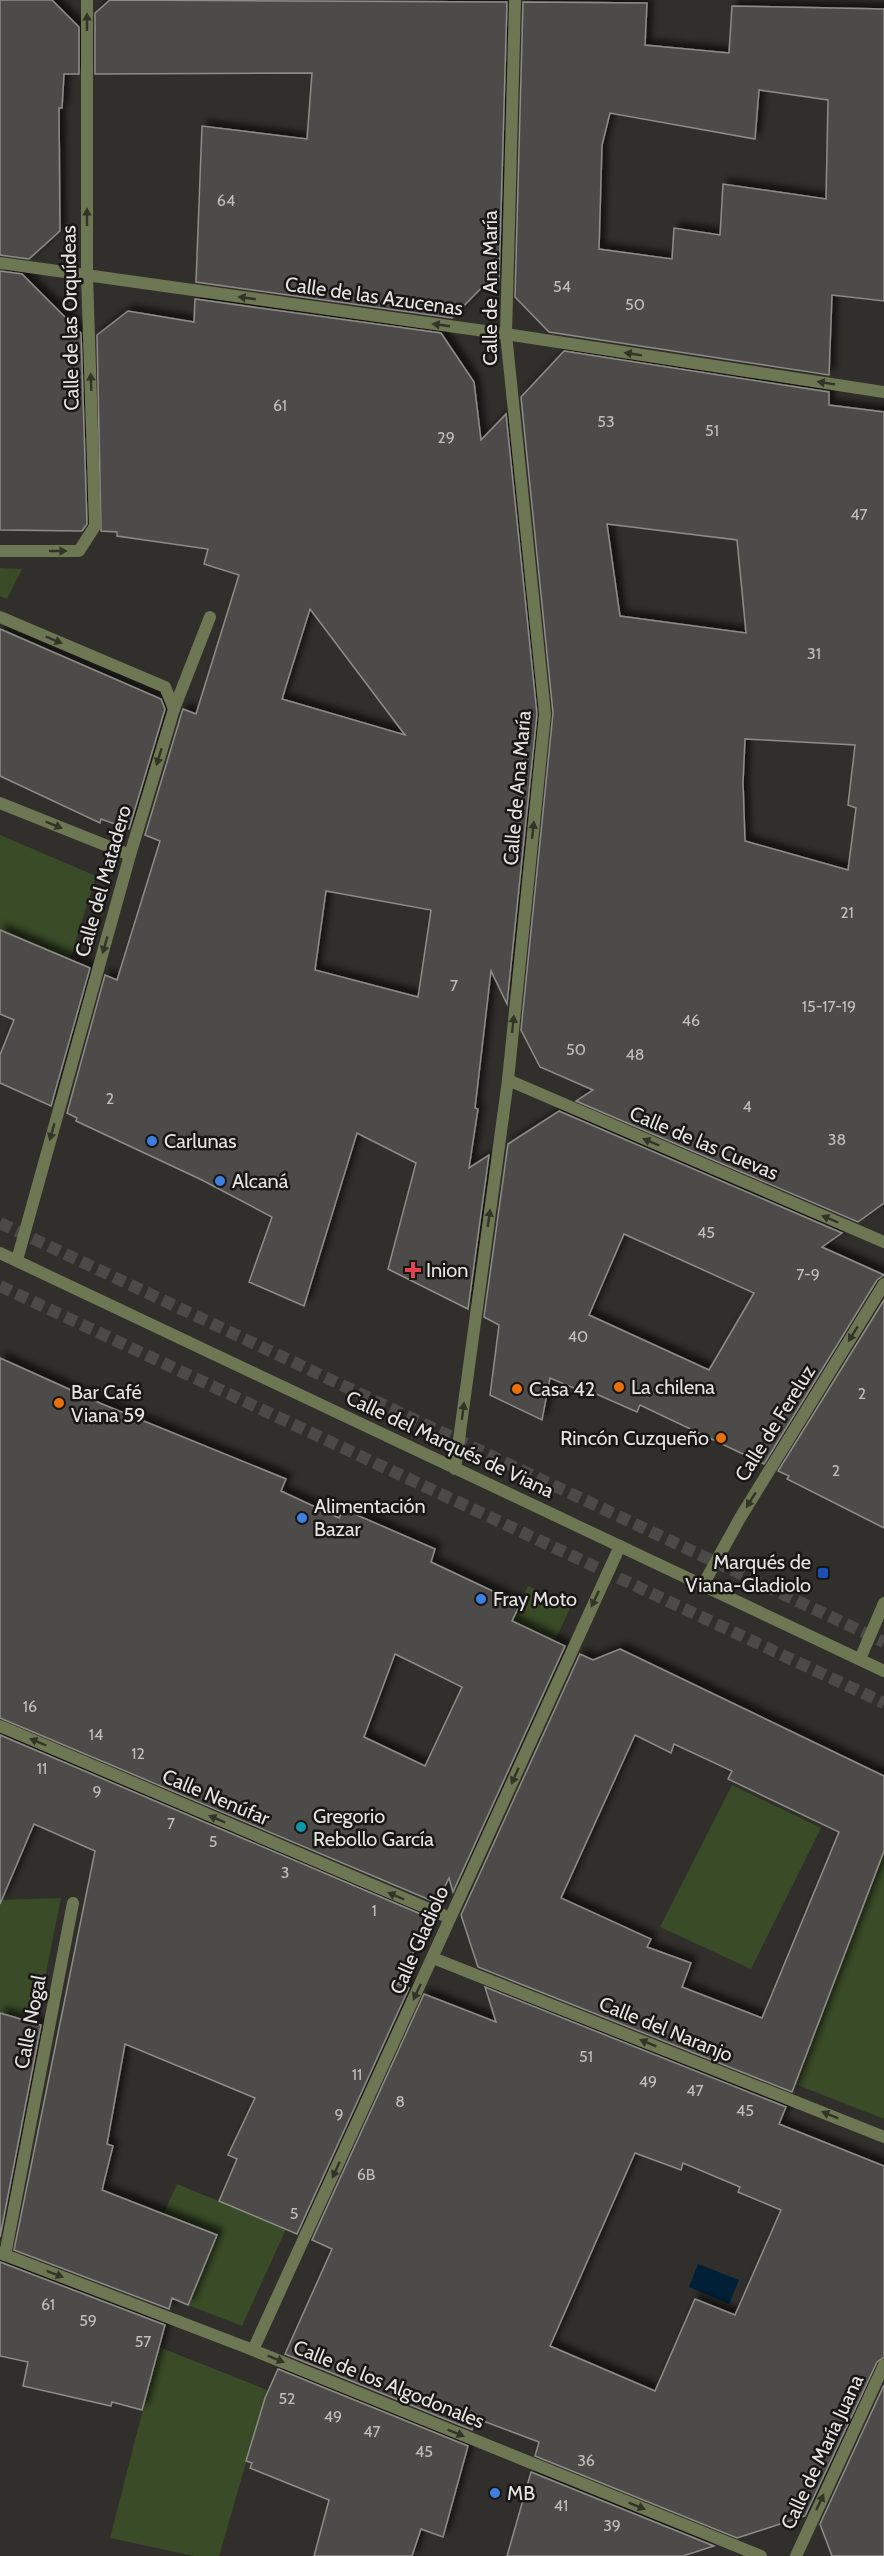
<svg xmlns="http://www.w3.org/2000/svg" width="884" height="2556" viewBox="0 0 884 2556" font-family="Cabin,sans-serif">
	<defs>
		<filter id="shadow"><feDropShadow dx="5.5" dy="-5.5" stdDeviation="3" flood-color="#0009"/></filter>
	</defs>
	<rect width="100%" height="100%" fill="#302f2c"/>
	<g fill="#394b27">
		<polygon points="0,568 22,569 7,599 0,596"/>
		<polygon points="0,835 96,876 70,959 0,930"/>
		<polygon points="528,1586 571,1606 555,1641 512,1621"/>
		<polygon points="732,1785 821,1828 751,1969 660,1927"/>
		<polygon points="884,1850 884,2119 795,2084"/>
		<polygon points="61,1898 36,2023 0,2013 0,1900"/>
		<polygon points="177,2184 286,2229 242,2326 188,2305 158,2226"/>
		<polygon points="159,2347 267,2390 219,2556 194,2556 110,2538"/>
	</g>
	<polygon fill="#002038" points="698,2264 739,2280 729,2304 689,2287"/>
	<g fill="#4d4c48" stroke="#8d8c87" stroke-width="1.5" fill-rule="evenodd" filter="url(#shadow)">
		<polygon points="0,0 52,0 79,27 79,74 64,74 62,108 59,108 60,231 29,259 0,255"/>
		<polygon points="110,0 507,2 499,281 494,275 452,318 196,282 202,126 307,139 312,73 95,74 95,13"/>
		<path d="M 523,2 L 647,3 L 645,45 L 729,53 L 732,6 L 884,9 L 884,301 L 832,295 L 829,375 L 549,332 L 515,297 ZM 759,90 L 828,100 L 826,199 L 723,184 L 720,235 L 674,228 L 672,259 L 599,249 L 602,145 L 610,113 L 755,139 Z"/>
		<polygon points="0,271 22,274 81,333 87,524 82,531 0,530"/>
		<path d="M 195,299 L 441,333 L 474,382 L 481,440 L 506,414 L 537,714 L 507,1004 L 491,971 L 475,1108 L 478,1109 L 469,1168 L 489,1155 L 468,1309 L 388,1269 L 416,1163 L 357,1133 L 304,1306 L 249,1282 L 272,1217 L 202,1180 L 76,1121 L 77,1118 L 67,1113 L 105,975 L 117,980 L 160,841 L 145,835 L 182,712 L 183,709 L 196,714 L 239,575 L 204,564 L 208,549 L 117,536 L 117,532 L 101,531 L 97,335 L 128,311 L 194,322 ZM 310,609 L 405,735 L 282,699 ZM 326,891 L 431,910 L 418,997 L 315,970 Z"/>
		<path d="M 564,351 L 829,392 L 829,405 L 884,412 L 884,1203 L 858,1222 L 576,1101 L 593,1090 L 540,1067 L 521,1030 L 553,713 L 521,397 ZM 607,524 L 737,540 L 746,633 L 620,616 ZM 745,739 L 855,745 L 848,805 L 856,808 L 848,870 L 745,841 L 743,782 Z"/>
		<polygon points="0,629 161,699 165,709 129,829 101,819 100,823 0,776"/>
		<polygon points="0,930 90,968 51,1106 0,1083 0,1055 14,1020 0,1014"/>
		<path d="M 559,1111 L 842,1233 L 822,1247 L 884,1275 L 877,1280 L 764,1464 L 640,1405 L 637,1412 L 594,1393 L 593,1396 L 550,1378 L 542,1420 L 490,1395 L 499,1325 L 484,1317 L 508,1144 ZM 624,1234 L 754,1293 L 709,1370 L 589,1315 Z"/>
		<polygon points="884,1300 884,1528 787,1479 789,1476 778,1471"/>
		<path d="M 0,1358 L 102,1404 L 286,1479 L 281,1491 L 339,1518 L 343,1509 L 435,1549 L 431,1562 L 520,1604 L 512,1621 L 565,1646 L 453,1892 L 449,1878 L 437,1903 L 0,1718 ZM 395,1654 L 462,1687 L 425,1766 L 364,1737 Z"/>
		<path d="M 620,1649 L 884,1776 L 884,1851 L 792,2092 L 478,1967 L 461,1915 L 580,1654 L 593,1660 ZM 635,1735 L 671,1753 L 674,1744 L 732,1771 L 728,1779 L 839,1832 L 762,2018 L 682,1987 L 691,1963 L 647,1947 L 651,1939 L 561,1898 Z"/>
		<polygon points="0,1735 430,1918 398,1984 409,1988 297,2234 219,2201 237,2159 228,2155 255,2098 125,2044 107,2144 113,2146 102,2190 217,2235 188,2305 172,2298 169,2309 14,2250 95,1851 34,1824 0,1904"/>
		<path d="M 485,1987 L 786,2107 L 779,2124 L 884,2166 L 884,2357 L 877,2362 L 805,2516 L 737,2538 L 535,2456 L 539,2442 L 475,2418 L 472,2430 L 285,2354 L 332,2249 L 312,2240 L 424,1994 L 496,2022 ZM 635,2153 L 681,2170 L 683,2163 L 740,2187 L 738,2192 L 781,2210 L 735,2315 L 695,2299 L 655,2391 L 550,2346 Z"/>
		<polygon points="0,2013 41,2025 0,2237"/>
		<polygon points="0,2262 165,2325 142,2410 112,2402 111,2406 23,2386 28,2362 0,2356"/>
		<polygon points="278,2369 468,2446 443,2537 421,2529 412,2556 314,2556 329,2500 250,2468 252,2463 246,2461 265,2398"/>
		<polygon points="884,2385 884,2556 832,2556 820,2524"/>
		<polygon points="531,2472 714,2546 683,2556 507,2556"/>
	</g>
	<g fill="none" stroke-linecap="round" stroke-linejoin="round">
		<g stroke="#4b4a47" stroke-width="12" stroke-dasharray="12 6" stroke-linecap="butt">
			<polyline points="0,1223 884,1642"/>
			<polyline points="0,1286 884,1703"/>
		</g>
		<g stroke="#6d7753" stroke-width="12">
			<polyline points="174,709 210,617"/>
			<polyline points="860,1659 884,1603"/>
		</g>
		<g stroke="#6d7753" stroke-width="12">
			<polyline points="0,263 506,334 884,392"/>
			<polyline points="0,551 79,551 95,526 87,275 87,0"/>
			<polyline points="0,617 165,687 174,709 130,855 17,1260"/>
			<polyline points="0,803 130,855"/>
			<polyline points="508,1080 884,1242"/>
			<polyline points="455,1469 508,1080 545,714 506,334 515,0"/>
			<polyline points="703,1585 740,1518 884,1284"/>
			<polyline points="0,1726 450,1918"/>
			<polyline points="433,1958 884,2137"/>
			<polyline points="0,2253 253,2350 761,2556"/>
			<polyline points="5,2255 73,1903"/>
			<polyline points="253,2350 620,1546"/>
			<polyline points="796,2556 884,2365"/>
		</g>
		<polyline stroke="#6d7753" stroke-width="12" points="0,1253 884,1671"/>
	</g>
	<defs><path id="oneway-solid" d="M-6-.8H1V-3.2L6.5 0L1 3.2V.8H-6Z" transform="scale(1.5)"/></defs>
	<g fill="#323428">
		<use href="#oneway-solid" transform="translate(87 22) rotate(-90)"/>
		<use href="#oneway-solid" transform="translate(87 217) rotate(-90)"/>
		<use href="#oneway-solid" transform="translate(247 298) rotate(-172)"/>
		<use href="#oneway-solid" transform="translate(441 325) rotate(-172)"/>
		<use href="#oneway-solid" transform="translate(633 354) rotate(-171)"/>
		<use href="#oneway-solid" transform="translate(91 382) rotate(-92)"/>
		<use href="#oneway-solid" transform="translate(826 383) rotate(-171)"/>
		<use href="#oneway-solid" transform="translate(58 551)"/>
		<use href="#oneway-solid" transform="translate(54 640) rotate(23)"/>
		<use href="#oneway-solid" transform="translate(159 757) rotate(107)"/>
		<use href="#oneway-solid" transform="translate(54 825) rotate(22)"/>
		<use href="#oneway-solid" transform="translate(533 830) rotate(-84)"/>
		<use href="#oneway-solid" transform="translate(105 945) rotate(106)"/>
		<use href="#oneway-solid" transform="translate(513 1024) rotate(-84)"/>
		<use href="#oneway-solid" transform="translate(52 1132) rotate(106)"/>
		<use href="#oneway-solid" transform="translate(651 1142) rotate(-157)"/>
		<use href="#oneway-solid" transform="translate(489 1218) rotate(-82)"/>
		<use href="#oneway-solid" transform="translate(830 1219) rotate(-157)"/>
		<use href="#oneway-solid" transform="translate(853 1334) rotate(122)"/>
		<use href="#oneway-solid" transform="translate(463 1411) rotate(-83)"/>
		<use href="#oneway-solid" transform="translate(751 1500) rotate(122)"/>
		<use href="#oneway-solid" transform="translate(595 1599) rotate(115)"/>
		<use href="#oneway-solid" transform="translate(38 1742) rotate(-157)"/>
		<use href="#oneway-solid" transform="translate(515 1776) rotate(114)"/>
		<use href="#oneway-solid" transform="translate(217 1819) rotate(-157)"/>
		<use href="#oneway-solid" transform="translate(396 1896) rotate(-157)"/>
		<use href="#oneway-solid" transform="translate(417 1992) rotate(115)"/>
		<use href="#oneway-solid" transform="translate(648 2043) rotate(-158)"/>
		<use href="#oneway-solid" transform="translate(830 2115) rotate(-158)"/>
		<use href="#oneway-solid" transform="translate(336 2170) rotate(115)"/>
		<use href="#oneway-solid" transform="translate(55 2274) rotate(21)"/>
		<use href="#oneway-solid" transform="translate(276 2359) rotate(22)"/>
		<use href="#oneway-solid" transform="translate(456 2433) rotate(22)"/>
		<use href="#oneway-solid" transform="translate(820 2502) rotate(-65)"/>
		<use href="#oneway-solid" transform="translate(637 2506) rotate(22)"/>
	</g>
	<g fill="#3f7fe0" stroke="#181716" stroke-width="2">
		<circle cx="152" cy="1141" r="6"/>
		<circle cx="220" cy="1181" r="6"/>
		<circle cx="302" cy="1518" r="6"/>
		<circle cx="481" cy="1599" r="6"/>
		<circle cx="495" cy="2493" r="6"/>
	</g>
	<path fill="#e0444e" stroke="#181716" stroke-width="2" d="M410 1261h6v6h6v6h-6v6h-6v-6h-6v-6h6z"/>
	<g fill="#e8710a" stroke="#181716" stroke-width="2">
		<circle cx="619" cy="1387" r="6"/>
		<circle cx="517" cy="1389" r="6"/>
		<circle cx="59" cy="1403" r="6"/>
		<circle cx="721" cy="1438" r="6"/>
	</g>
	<rect fill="#1a4fb4" stroke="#181716" stroke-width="2" x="817" y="1567" width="12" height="12" rx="3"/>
	<circle fill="#0f9aa8" stroke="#181716" stroke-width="2" cx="301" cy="1827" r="6"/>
	<g text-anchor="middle" stroke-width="5" stroke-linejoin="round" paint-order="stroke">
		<g font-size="16" fill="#bebebc">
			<text x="226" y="206">64</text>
			<text x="562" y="292">54</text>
			<text x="635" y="310">50</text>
			<text x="280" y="411">61</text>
			<text x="606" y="427">53</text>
			<text x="712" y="436">51</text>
			<text x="446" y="443">29</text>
			<text x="859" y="520">47</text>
			<text x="814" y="659">31</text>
			<text x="847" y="918">21</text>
			<text x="454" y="991">7</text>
			<text x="829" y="1012">15-17-19</text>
			<text x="691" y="1026">46</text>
			<text x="576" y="1055">50</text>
			<text x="635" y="1060">48</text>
			<text x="110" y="1104">2</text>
			<text x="747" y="1112">4</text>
			<text x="837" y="1145">38</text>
			<text x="706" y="1238">45</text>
			<text x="808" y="1280">7-9</text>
			<text x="578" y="1342">40</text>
			<text x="862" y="1399">2</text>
			<text x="836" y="1476">2</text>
			<text x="30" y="1712">16</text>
			<text x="96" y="1740">14</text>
			<text x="138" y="1759">12</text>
			<text x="42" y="1774">11</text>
			<text x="97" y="1797">9</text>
			<text x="171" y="1829">7</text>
			<text x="213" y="1847">5</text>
			<text x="285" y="1878">3</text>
			<text x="374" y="1916">1</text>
			<text x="586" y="2062">51</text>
			<text x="357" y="2080">11</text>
			<text x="648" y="2087">49</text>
			<text x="695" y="2096">47</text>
			<text x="400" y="2107">8</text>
			<text x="745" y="2116">45</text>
			<text x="339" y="2120">9</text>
			<text x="366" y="2180">6B</text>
			<text x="294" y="2219">5</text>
			<text x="48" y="2310">61</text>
			<text x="88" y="2326">59</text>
			<text x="143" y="2347">57</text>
			<text x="287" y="2404">52</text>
			<text x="333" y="2422">49</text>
			<text x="372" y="2437">47</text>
			<text x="424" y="2457">45</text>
			<text x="586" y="2466">36</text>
			<text x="561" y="2511">41</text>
			<text x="612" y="2531">39</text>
		</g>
		<g font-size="20" fill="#e4e4e2" stroke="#181716">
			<text transform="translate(490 288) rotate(-90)" y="7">Calle de Ana María</text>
			<text transform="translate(374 296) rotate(8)" y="7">Calle de las Azucenas</text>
			<text transform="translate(70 318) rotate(-91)" y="7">Calle de las Orquídeas</text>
			<text transform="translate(517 788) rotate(-85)" y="7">Calle de Ana María</text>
			<text transform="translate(103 881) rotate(-74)" y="7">Calle del Matadero</text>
			<text transform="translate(704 1143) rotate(23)" y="7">Calle de las Cuevas</text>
			<text transform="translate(775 1423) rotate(-58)" y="7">Calle de Fereluz</text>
			<text transform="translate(450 1444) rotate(25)" y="7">Calle del Marqués de Viana</text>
			<text transform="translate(216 1797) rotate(23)" y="7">Calle Nenúfar</text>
			<text transform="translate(419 1940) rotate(-66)" y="7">Calle Gladiolo</text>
			<text transform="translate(30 2022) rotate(-79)" y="7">Calle Nogal</text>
			<text transform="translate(666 2029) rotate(22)" y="7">Calle del Naranjo</text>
			<text transform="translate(389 2384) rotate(22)" y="7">Calle de los Algodonales</text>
			<text transform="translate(822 2452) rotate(-65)" y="7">Calle de María Juana</text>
		</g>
		<g font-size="20" fill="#e4e4e2" stroke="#181716" text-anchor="start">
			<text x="164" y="1148">Carlunas</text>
			<text x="232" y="1188">Alcaná</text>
			<text x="426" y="1277">Inion</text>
			<text x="631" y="1394">La chilena</text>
			<text x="529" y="1396">Casa 42</text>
			<text x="71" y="1399">Bar Café<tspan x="71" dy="23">Viana 59</tspan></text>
			<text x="709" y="1445" text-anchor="end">Rincón Cuzqueño</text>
			<text x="314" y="1513">Alimentación<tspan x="314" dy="23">Bazar</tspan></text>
			<text x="811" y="1569" text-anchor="end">Marqués de<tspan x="811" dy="23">Viana-Gladiolo</tspan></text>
			<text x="493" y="1606">Fray Moto</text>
			<text x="313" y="1823">Gregorio<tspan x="313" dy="23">Rebollo García</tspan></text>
			<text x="507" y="2500">MB</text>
		</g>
	</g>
</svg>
